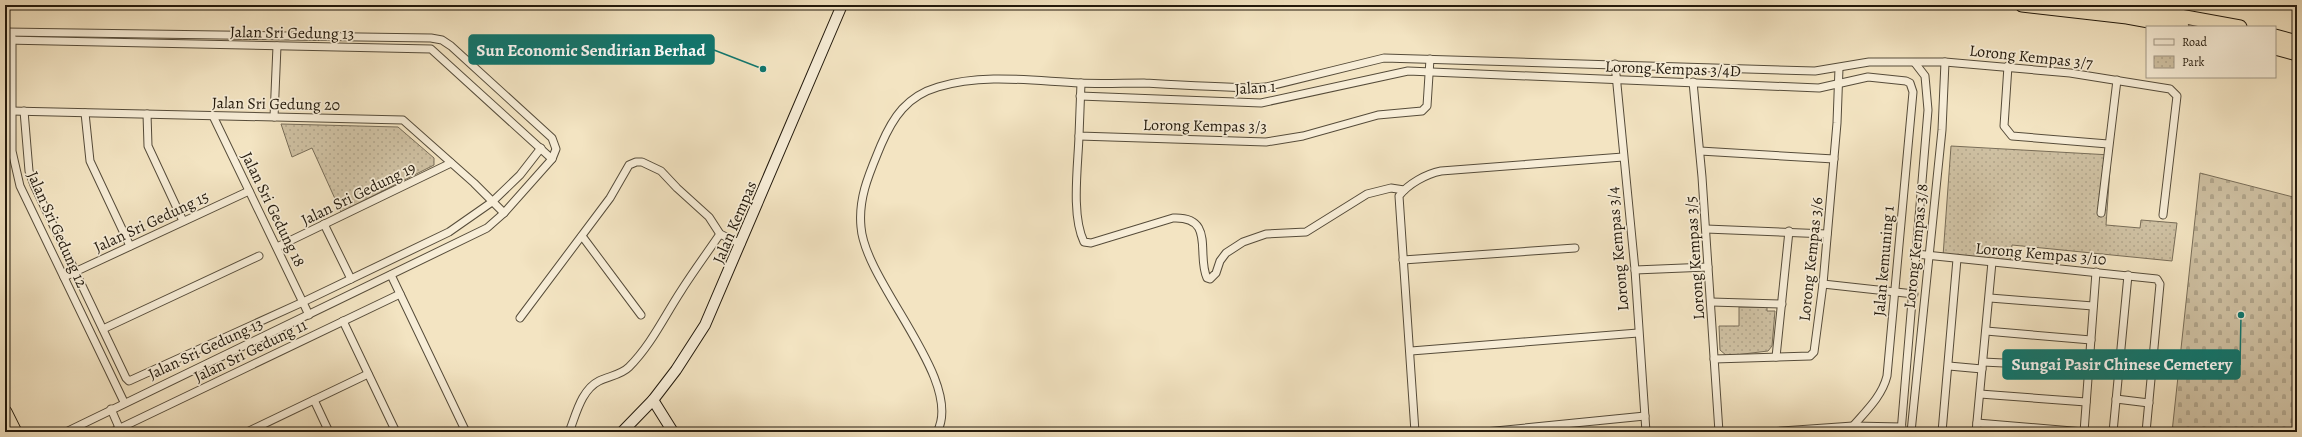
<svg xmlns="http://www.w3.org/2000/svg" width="2302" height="437" viewBox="0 0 2302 437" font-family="Alegreya,serif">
	<defs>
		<pattern id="cemetery-stones" width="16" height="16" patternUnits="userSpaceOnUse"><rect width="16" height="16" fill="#cfc1a3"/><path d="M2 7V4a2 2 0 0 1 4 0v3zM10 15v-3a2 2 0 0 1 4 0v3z" fill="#b1a58b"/></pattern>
		<pattern id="park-dots" width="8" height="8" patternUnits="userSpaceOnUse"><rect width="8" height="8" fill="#cfc1a3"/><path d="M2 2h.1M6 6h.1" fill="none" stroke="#b1a58b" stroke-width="1.8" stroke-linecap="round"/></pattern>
	</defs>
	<rect width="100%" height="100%" fill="#f3e4c2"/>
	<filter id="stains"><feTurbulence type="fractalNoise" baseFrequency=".005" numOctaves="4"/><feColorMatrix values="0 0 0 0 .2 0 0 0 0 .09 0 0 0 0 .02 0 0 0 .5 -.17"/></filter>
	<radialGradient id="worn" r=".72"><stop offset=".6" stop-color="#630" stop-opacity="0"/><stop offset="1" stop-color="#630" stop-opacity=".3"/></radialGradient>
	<polygon fill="url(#cemetery-stones)" stroke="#786d58" points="2200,173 2297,198 2297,432 2172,432"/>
	<g fill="url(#park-dots)" stroke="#786d58">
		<polygon points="281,124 398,127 434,158 434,165 341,212 312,148 292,157"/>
		<polygon points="1951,146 2111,155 2106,225 2140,228 2141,220 2177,223 2172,261 2012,245 2010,262 1943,256"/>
		<polygon points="1739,307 1767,307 1767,311 1775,311 1772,346 1768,351 1727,356 1720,350 1719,326 1739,326"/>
	</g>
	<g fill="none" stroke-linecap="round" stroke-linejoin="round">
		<g stroke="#564c3a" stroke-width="9">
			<g id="street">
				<polyline points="5,32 431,38 442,40 451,46 552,138 556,149 552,159 504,213 487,228 66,432"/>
				<polyline points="12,37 12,151 20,186 124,402"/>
				<polyline points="5,40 431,49 552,159"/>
				<polyline points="1615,64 1635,270 1646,432"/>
				<polyline points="2008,66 2004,126 2012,136 2108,144"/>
				<polyline points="1693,82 1702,177 1719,432"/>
				<polyline points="1081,83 1079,136 1266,142 1303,136 1378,115 1422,111 1427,106 1430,59"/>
				<path d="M 1080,96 L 1261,103 L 1408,71 L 1819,88 L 1868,77 L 1906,81 L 1910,83 L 1913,92 L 1887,376 C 1882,396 1867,410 1853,426"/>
				<polyline points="11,111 403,120 474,183 504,213"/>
				<polyline points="24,111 29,171 34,185 126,378 129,381 303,302 449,232 492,202 520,175 541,148"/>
				<polyline points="85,113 90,161 130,246"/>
				<polyline points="147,114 148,146 183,221"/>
				<polyline points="213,116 309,315"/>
				<polyline points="274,117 277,46"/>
				<path d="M 1079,136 C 1078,166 1071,215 1084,242 L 1091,243 L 1173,218 C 1216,216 1196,255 1207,278 L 1210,279 L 1216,273 L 1220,261 L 1226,253 L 1243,242 L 1266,234 L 1306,232 L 1367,194 L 1391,188 L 1404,190"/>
				<polyline points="1700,151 1834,159"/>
				<polyline points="2101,213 2117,80"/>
				<polyline points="324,224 351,279"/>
				<polyline points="1706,229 1827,234"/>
				<polyline points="582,236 641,315"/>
				<polyline points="277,247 451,163"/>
				<polyline points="1916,254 2157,279 2160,284 2146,432"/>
				<polyline points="1403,260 1575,248"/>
				<polyline points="1635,270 1708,267"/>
				<polyline points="391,275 466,432"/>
				<polyline points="64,277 249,191"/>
				<polyline points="1823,284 1914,294"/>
				<polyline points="1990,298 2093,306"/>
				<polyline points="1711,302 1782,304"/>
				<polyline points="520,318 610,198 629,165 636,162 642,162 661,171 677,188 709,217 720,234 741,244"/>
				<polyline points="343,321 396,432"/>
				<polyline points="103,329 259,256"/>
				<polyline points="1986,331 2091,340"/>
				<polyline points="1411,351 1638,333"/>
				<polyline points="1776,357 1789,231"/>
				<polyline points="1714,359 1810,356 1814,352 1823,284 1837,123 1839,68"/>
				<polyline points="1983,362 2089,367"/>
				<polyline points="1949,366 1982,369"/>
				<polyline points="1980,394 2086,402"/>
				<polyline points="2116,399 2149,403"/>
				<polyline points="314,400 329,432"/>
				<polyline points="111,409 121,432"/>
				<polyline points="1977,423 2084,432"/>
				<polyline points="112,432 400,294"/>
				<polyline points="247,432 368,374"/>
				<path d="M 569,432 C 576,415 581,390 599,381 C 609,376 621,375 629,367 C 651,345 664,317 681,291 C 693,272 707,253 720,234"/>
				<path d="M 937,432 C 965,381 865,283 861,227 C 858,197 870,172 881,145 C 893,117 907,96 938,87 C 983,73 1034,81 1080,83 C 1101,84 1123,83 1144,83 C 1180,85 1215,87 1251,88 L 1266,87 L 1384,58 L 1815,71 L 1869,62 L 1945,62 L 2070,73 L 2170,89 L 2177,96 L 2163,215"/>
				<path d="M 1415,432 L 1399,196 C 1408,184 1426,174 1441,171 L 1623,157"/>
				<polyline points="1485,432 1645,416"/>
				<polyline points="1769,432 1853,426 1902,427"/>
				<polyline points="1901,432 1928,110 1925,76 1915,63"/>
				<polyline points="1911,432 1942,130 1945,62"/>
				<polyline points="1942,432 1957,259"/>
				<polyline points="1976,432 1992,262"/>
				<polyline points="2084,432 2096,272"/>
				<polyline points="2113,432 2128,275"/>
			</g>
		</g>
		<g stroke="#22190c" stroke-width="12">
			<g id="secondary">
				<polyline points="653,400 673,432"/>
				<polyline points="622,432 653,400 676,370 705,325 842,5"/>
			</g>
		</g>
		<g stroke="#22190c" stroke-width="15">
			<g id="highway">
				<polyline points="2022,5 2127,17 2182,27"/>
				<polyline points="2120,5 2240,27"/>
				<polyline points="2275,36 2297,42"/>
				<polyline points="2275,48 2297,54"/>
				<polyline points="5,412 15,432"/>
			</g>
		</g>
		<use href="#street" stroke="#f7edd7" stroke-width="7"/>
		<use href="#secondary" stroke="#f7edd7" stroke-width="10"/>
		<use href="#highway" stroke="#f3e4c2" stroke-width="13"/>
	</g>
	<g text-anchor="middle" stroke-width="3.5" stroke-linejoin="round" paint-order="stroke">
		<g font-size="16" fill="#22190c" stroke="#f7edd7">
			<text transform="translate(292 32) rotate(1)" y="6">Jalan Sri Gedung 13</text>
			<text transform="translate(2031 56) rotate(6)" y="6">Lorong Kempas 3/7</text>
			<text transform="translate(1673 68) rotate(2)" y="6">Lorong Kempas 3/4D</text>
			<text transform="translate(1255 87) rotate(-4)" y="6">Jalan 1</text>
			<text transform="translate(276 103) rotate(1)" y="6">Jalan Sri Gedung 20</text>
			<text transform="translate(1205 125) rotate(1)" y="6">Lorong Kempas 3/3</text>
			<text transform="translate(358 193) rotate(-26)" y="6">Jalan Sri Gedung 19</text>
			<text transform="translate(274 209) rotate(64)" y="6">Jalan Sri Gedung 18</text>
			<text transform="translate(151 221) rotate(-25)" y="6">Jalan Sri Gedung 15</text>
			<text transform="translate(734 222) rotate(-67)" y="6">Jalan Kempas</text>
			<text transform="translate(58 229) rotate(66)" y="6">Jalan Sri Gedung 12</text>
			<text transform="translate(1915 246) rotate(-84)" y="6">Lorong Kempas 3/8</text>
			<text transform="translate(1617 249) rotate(-95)" y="6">Lorong Kempas 3/4</text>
			<text transform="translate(2041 253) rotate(5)" y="6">Lorong Kempas 3/10</text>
			<text transform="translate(1694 258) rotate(-94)" y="6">Lorong Kempas 3/5</text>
			<text transform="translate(1810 259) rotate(-84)" y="6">Lorong Kempas 3/6</text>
			<text transform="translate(1883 261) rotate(-85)" y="6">Jalan kemuning 1</text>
			<text transform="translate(205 348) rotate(-25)" y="6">Jalan Sri Gedung 13</text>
			<text transform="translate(250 350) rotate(-26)" y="6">Jalan Sri Gedung 11</text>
		</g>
	</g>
	<path fill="none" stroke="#0f766e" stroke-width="1.5" d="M763 69L714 50M2241 315L2240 365"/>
	<g fill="#0f766e" stroke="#f7edd7" stroke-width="1.5">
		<circle cx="763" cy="69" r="4"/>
		<circle cx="2241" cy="315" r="4"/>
	</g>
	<g fill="#0f766e" stroke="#0f766e" stroke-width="1.5">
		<rect x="469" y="35" width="245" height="29" rx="4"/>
		<rect x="2003" y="350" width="237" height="29" rx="4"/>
	</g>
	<g font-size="17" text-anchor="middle" font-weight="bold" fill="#fff">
		<text x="591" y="56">Sun Economic Sendirian Berhad</text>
		<text x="2122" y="370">Sungai Pasir Chinese Cemetery</text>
	</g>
	<rect width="2302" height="437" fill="none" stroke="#f3e4c2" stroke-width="20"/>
	<rect x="6" y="6" width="2290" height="425" fill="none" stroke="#22190c" stroke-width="2"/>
	<rect x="10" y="10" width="2282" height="417" fill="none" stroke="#22190c"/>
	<rect x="2146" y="26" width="130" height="52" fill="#f7edd7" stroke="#a29886"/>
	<rect x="2154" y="39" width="20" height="6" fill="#f7edd7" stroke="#a29886"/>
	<text x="2182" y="46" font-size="12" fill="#22190c">Road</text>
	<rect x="2154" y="56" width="20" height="12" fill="url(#park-dots)" stroke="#a29886"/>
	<text x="2182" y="66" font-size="12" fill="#22190c">Park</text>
	<rect width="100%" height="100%" filter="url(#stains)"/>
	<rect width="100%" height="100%" fill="url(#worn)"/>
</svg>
